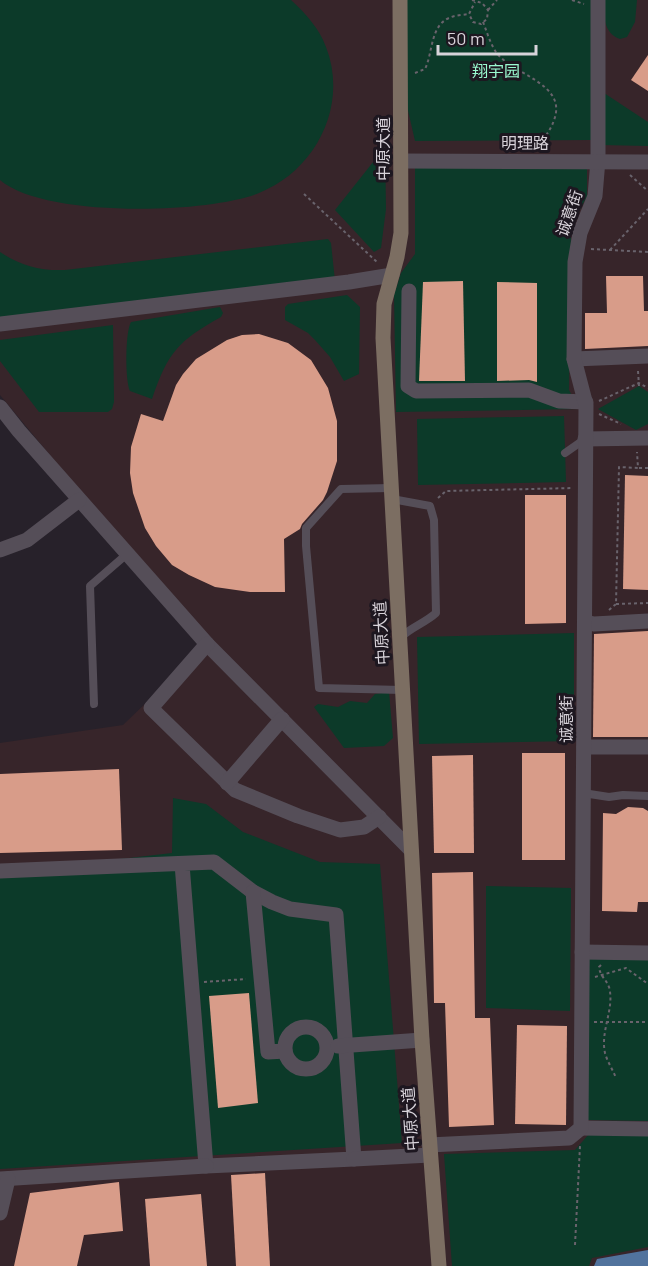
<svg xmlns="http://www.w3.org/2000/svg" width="648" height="1266" viewBox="0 0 648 1266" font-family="Barlow,'Noto Sans SC',sans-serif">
	<rect width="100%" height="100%" fill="#27212a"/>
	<polygon fill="#37252a" points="0,0 648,0 648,1266 0,1266 0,743 123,725 207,644 0,395"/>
	<g fill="#0c3a29">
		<path d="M 0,0 L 291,0 C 306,14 319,28 326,47 C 349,106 315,171 259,193 C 206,214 44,218 0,180 Z"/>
		<polygon points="402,0 591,0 592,140 415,141 401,80"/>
		<path d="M 603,0 L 637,0 L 635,22 L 627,37 L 620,39 C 603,33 604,15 603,0 Z"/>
		<polygon points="601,91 648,122 648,146 601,145"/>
		<polygon points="385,147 386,209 381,248 374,252 335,210"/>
		<polygon points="415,168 587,168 587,196 571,227 569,390 579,409 396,412 394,295 401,273 415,254"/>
		<path d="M 328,239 L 331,243 L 335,281 L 0,324 L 0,252 C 21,266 40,271 65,270 Z"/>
		<polygon points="347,295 360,307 359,374 344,381 330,357 315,340 308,333 285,320 285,307 288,304"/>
		<path d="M 220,307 L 223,313 L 221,317 C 178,341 168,352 152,399 L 130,391 C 125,381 125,332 131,322 Z"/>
		<polygon points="113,325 114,402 112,409 108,412 39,412 0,361 0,340"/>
		<polygon points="639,386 648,392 648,424 636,430 598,409"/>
		<polygon points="564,416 566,482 418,485 417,419"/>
		<polygon points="574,633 574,741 419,744 417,637"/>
		<polygon points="389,692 393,738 384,746 344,748 314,707 318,704 338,707 350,701 367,703 375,694"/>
		<polygon points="173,798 206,804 243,832 320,862 380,864 402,1143 0,1169 0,873 172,853"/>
		<polygon points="486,886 571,888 570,1011 486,1008"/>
		<polygon points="588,958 648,959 648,1121 588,1120"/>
		<polygon points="589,1134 648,1134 648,1247 592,1258 589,1266 452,1266 444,1154 575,1150"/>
	</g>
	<polygon fill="#51739d" points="648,1250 648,1266 594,1266 597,1259"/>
	<g fill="#d89c89">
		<polygon points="648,55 648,91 631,80"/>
		<polygon points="606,276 643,276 644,311 648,311 648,346 585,349 585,313 607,313"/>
		<polygon points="463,281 465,381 419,381 423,282"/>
		<polygon points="497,282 537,283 537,382 529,380 497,381"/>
		<polygon points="259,334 288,343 311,360 328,388 337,421 337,461 327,492 323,500 302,524 300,529 284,539 285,592 250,592 215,587 189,575 172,565 156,546 145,528 133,493 130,473 131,447 141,414 163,421 176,385 183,374 196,359 227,340 242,335"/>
		<polygon points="625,475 648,476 648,590 623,589"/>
		<polygon points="525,495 566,495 566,623 525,624"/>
		<polygon points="648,631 648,737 593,737 594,634"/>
		<rect x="522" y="753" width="43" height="107"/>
		<polygon points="473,755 474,853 434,853 432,756"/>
		<polygon points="119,769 122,850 0,853 0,774"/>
		<polygon points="628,807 643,808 648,811 648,902 638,902 637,912 602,911 603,813 616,814"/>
		<polygon points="473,872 475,1018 490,1018 494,1125 449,1127 445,1003 434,1003 432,873"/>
		<polygon points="249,993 258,1103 218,1108 209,996"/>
		<polygon points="517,1025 567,1026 566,1125 515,1124"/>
		<polygon points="265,1173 270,1266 236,1266 231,1175"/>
		<polygon points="119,1182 123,1231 84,1235 77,1266 14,1266 30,1193"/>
		<polygon points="201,1194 207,1266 150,1266 145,1199"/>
	</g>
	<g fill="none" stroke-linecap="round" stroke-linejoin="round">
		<g stroke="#69636c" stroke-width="2" stroke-dasharray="3 3" stroke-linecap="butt">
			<polyline points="472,0 482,3 488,10 487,19 481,24 473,22 469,14 475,2"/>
			<polyline points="572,0 584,4"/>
			<polyline points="488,10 497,0"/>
			<path d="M 483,22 C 487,32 490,43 496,52 C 512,75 568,83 554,120 C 551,130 543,139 538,148"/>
			<path d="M 415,73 L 425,69 C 433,53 430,26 449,18 C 455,15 463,15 469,14"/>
			<polyline points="630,175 648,191"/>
			<polyline points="304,194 378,263"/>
			<polyline points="591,249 648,252"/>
			<polyline points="610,250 648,209"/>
			<polyline points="638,371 639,386"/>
			<polyline points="599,401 639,383 648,388"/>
			<polyline points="599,414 621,424"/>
			<polyline points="639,468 648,468"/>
			<polyline points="438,498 446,491 573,488"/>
			<polyline points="616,604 648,603"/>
			<polyline points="609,610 616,604 619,467 638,468 637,452"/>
			<path d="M 601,965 L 599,967 C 600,976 606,979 609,987 C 615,1008 600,1031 605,1053 C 607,1061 613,1070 616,1078"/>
			<polyline points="595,977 626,968 648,984"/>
			<polyline points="204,982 246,979"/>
			<polyline points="594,1022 648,1022"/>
			<polyline points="575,1245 580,1146"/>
		</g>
		<g stroke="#554e58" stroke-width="8">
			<polyline points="565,453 585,439"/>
			<polyline points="391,488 341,489 306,528 306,546 319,688 402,690"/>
			<path d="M 392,499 L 430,506 L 434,520 L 436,613 C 425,623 411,627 400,638"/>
			<polyline points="94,704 90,586 127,554"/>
			<polyline points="583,793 609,797 623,795 648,796"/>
		</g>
		<g stroke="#554e58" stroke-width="15">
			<polyline points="409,291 408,386 416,391 529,390 559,401 586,402"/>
			<polyline points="0,324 349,282 392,275"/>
			<polyline points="574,359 648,356"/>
			<polyline points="0,407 19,431 207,644 411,850"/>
			<polyline points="585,439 648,438"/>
			<polyline points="0,550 27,540 79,500"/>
			<polyline points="585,622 594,624 648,621"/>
			<polyline points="207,644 151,708 235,790 298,816 340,830 364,827 379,817"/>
			<polyline points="584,747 648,747"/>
			<polyline points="227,783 282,719"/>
			<polyline points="0,871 214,862 253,892 272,902 290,909 336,915 354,1159 206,1166 182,864"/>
			<polyline points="253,892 268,1052 285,1051"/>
			<polyline points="582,952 648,953"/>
			<circle cx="306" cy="1048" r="21"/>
			<polyline points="338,1046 422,1040"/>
			<polyline points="581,1128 648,1129"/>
			<polyline points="429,1145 569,1138 581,1128 586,405 574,359 575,262 580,233 595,196 598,160"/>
			<polyline points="354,1159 430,1155"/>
			<polyline points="0,1179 206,1166"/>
			<polyline points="0,1213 8,1179"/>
		</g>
		<g stroke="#554e58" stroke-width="15">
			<polyline points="598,160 598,0"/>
			<polyline points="402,161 648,162"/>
		</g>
		<polyline stroke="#7c6e62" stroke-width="15" points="400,0 401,233 397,257 384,304 383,338 422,1040 439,1266"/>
	</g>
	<g text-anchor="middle" stroke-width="6" stroke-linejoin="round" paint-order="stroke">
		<g font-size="16" fill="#9af9d0" stroke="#1d1720">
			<text x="496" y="77">翔宇园</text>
		</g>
		<g font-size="16" fill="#d8d3da" stroke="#1d1720">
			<text x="525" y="149">明理路</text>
			<text transform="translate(383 149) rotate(-90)" y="6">中原大道</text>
			<text transform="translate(569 213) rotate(-71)" y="6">诚意街</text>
			<text transform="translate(381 633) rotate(-93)" y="6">中原大道</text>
			<text transform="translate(566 719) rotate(-90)" y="6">诚意街</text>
			<text transform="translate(410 1119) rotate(-94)" y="6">中原大道</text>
		</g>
	</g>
	<path d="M438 45v9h98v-9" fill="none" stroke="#d8d3da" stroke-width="3"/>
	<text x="447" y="45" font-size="18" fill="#d8d3da" stroke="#1d1720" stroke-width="4.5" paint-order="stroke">50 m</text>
</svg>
